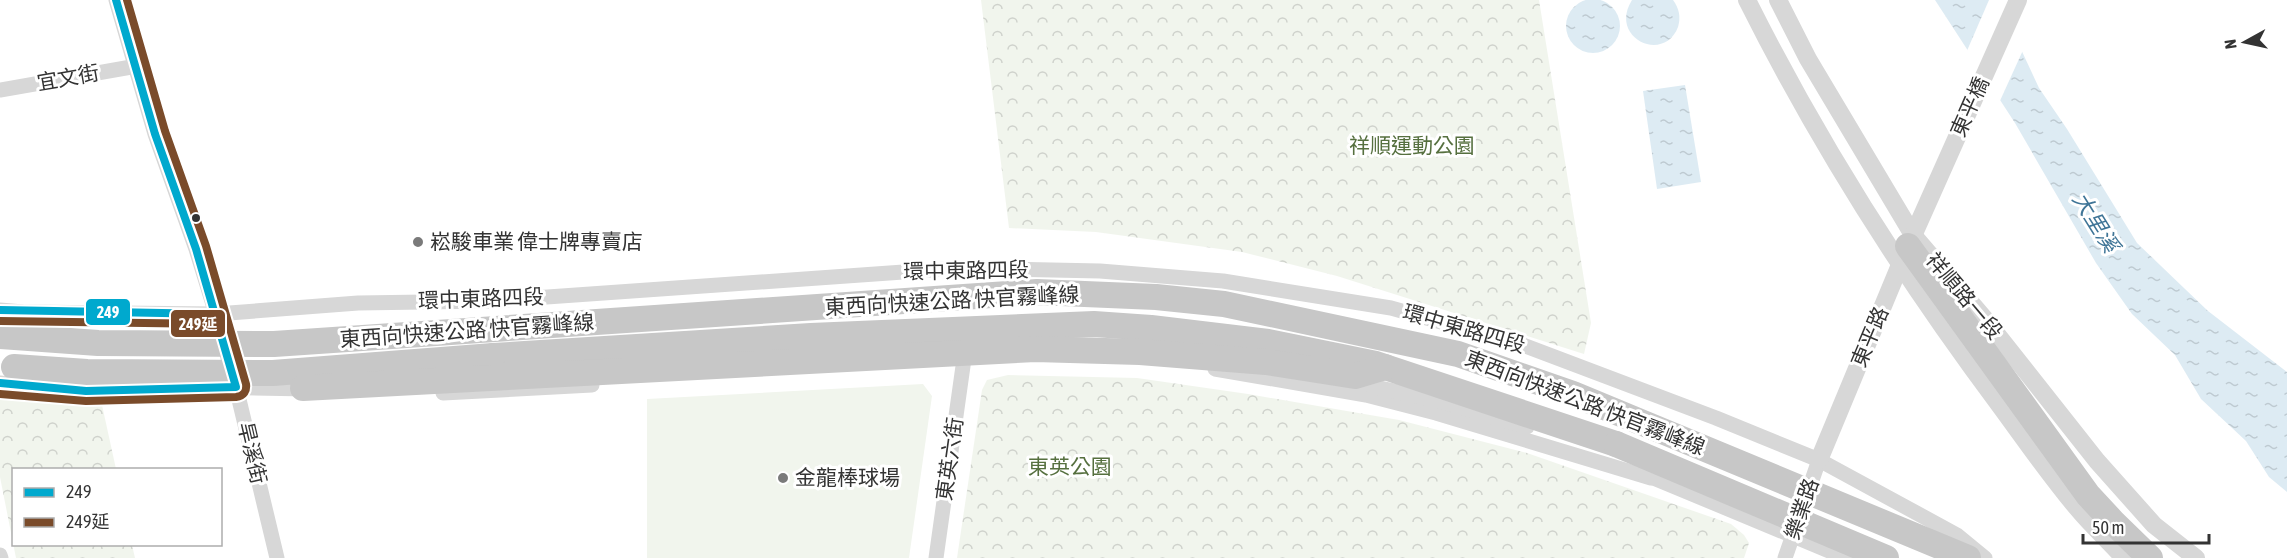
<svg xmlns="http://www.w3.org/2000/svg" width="2287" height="558" viewBox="0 0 2287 558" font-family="'Asap Condensed','Noto Sans TC',sans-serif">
	<defs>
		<pattern id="forest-crowns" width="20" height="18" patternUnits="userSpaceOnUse" patternTransform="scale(1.5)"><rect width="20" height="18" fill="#f1f5ed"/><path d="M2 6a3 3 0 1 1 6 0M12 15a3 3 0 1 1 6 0" fill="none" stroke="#cfd2cc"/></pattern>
		<pattern id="water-ripples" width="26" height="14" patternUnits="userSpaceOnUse" patternTransform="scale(1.5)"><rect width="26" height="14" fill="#ddebf3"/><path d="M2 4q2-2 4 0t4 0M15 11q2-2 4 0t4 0" fill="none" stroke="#becad1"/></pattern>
	</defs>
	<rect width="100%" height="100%" fill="#fff"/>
	<polygon fill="#f1f5ed" points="923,384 932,396 909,558 647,558 647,399"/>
	<g fill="url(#forest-crowns)">
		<polygon points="981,0 1539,0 1591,323 1584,354 1337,276 1242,252 1096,232 1009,228"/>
		<polygon points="1008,375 1137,378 1248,394 1399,420 1527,453 1731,524 1744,535 1749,543 1744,558 957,558 982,390 987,380"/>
		<polygon points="0,396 102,405 116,469 14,470 14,544 132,545 135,558 16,558 0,477"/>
	</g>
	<g fill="url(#water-ripples)">
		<circle cx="1593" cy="26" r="27"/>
		<path d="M 1632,0 L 1673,0 C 1679,8 1681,17 1678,27 C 1664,64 1608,38 1632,0 Z"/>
		<polygon points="1935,0 1998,0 2039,88 2067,129 2137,243 2208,311 2287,372 2287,492 2269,477 2246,441 2201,399 2175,355 2132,314 2096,263 2015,123"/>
		<polygon points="1685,85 1701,182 1657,189 1643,91"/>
	</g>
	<polygon fill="#fff" points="1989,0 2002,0 2024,48 1999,103 1966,53"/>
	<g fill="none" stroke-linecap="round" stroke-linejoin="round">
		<g stroke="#d7d7d7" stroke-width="15">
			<polyline points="116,0 155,134 196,249 216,314 236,387 277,558"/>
			<polyline points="0,90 137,66"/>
			<polyline points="0,310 23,312 216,314 358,303 491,301 960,268 1100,271 1223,281 1391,308 1523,345 1716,418 1819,460 1957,535 1985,558"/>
			<polyline points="1215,369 1366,395 1436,413 1651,478"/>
			<polyline points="0,383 86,391 209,387 308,389"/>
			<polyline points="1371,386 1440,401 1527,427"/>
			<polyline points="443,393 592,385"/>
			<polyline points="1644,474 1846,558"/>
			<polyline points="0,555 1,558"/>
			<polyline points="936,558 964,359"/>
			<polyline points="1785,558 1819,460"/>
		</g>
		<g stroke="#d7d7d7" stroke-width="18">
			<path d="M 1747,0 C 1819,144 1905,279 2001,407 C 2026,441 2050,476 2078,509 C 2092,526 2109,541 2124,558"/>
			<polyline points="1778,0 1808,59 1913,235 1984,318 2097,461 2154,525 2196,558"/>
			<polyline points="1819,460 1900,265 2018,0"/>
		</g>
		<g stroke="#c7c7c7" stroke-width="26">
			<polyline points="1908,246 2088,495 2113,522 2150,558"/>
			<polyline points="493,356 811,336 1094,324 1151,328 1268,342 1376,364 1616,444"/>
		</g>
		<g stroke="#c7c7c7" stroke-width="26">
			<polyline points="0,336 98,343 274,344 1037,292 1156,297 1224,304 1458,354 1573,394 1968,558"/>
			<polyline points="14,367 87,372 273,373 493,356"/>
			<polyline points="303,388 1035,349 1140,352 1266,362 1355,376 1385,367"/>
			<polyline points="1616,444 1886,558"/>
		</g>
		<g stroke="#fff" stroke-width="12">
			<g id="bus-1">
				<polyline points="0,310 216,314"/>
				<polyline points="0,383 86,391 236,387 196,249 155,134 116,0"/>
			</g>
		</g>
		<g stroke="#fff" stroke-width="12">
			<g id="bus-2">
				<polyline points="0,321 216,324"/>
				<path d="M 0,394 L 86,401 L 236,397 C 244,396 247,391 246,384 L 206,246 L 165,131 L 127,0"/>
			</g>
		</g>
		<use href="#bus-1" stroke="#00a9ce" stroke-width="8"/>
		<use href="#bus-2" stroke="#7a4b2a" stroke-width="8"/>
	</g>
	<circle fill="#333" stroke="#fff" stroke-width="2" cx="196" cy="218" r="5"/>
	<g fill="#7a7a7a" stroke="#fff" stroke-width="2">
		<circle cx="418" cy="242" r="6"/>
		<circle cx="783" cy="478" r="6"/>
	</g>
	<g text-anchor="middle" stroke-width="6" stroke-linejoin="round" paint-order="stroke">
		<g font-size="21" fill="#333" stroke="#fff">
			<text transform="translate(68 78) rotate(-10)" y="7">宜文街</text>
			<text transform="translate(1970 107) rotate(-66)" y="7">東平橋</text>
			<text transform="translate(966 271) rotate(-1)" y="7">環中東路四段</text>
			<text transform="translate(1964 296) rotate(50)" y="7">祥順路一段</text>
			<text transform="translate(481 299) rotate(-2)" y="7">環中東路四段</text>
			<text transform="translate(952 301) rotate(-3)" y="7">東西向快速公路 快官霧峰線</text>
			<text transform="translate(1464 329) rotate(16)" y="7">環中東路四段</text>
			<text transform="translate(467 331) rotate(-4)" y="7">東西向快速公路 快官霧峰線</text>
			<text transform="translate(1870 337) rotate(-67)" y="7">東平路</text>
			<text transform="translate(1585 403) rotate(21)" y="7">東西向快速公路 快官霧峰線</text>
			<text transform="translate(252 453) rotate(77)" y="7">旱溪街</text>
			<text transform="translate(950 459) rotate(-82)" y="7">東英六街</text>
			<text transform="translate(1802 509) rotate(-71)" y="7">樂業路</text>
		</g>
		<g font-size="21" fill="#56703f" stroke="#fff">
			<text x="1412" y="153">祥順運動公園</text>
			<text x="1070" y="474">東英公園</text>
		</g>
		<g font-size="21" fill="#333" stroke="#fff" text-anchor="start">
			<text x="430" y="249">崧駿車業 偉士牌專賣店</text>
			<text x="795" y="485">金龍棒球場</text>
		</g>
		<g font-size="22" font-style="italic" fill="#3f7597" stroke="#fff">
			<text transform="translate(2096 222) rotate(58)" y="8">大里溪</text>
		</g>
	</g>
	<g stroke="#fff" stroke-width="2">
		<rect x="85" y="298" width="46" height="28" rx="6" fill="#00a9ce"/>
		<rect x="170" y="309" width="56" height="29" rx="6" fill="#7a4b2a"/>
	</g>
	<g font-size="16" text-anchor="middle" font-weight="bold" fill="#fff">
		<text x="108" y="318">249</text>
		<text x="198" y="330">249延</text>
	</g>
	<rect x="12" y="468" width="210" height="78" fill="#ffffff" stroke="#adadad" stroke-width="1.5"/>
	<rect x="24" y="488" width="30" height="9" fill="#00a9ce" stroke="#adadad" stroke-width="1.5"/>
	<text x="66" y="498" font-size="18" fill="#333333">249</text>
	<rect x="24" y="518" width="30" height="9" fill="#7a4b2a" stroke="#adadad" stroke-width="1.5"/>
	<text x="66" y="528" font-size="18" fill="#333333">249延</text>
	<g transform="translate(2245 42) rotate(262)" stroke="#ffffff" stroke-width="4.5" paint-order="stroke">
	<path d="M0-4.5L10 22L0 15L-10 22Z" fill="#333333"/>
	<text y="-9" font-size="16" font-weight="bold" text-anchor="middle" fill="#333333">N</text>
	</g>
	<path d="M2083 534v9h126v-9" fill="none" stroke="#333333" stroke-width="3"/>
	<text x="2092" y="534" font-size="18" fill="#333333" stroke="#ffffff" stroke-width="4.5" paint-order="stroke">50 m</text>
</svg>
